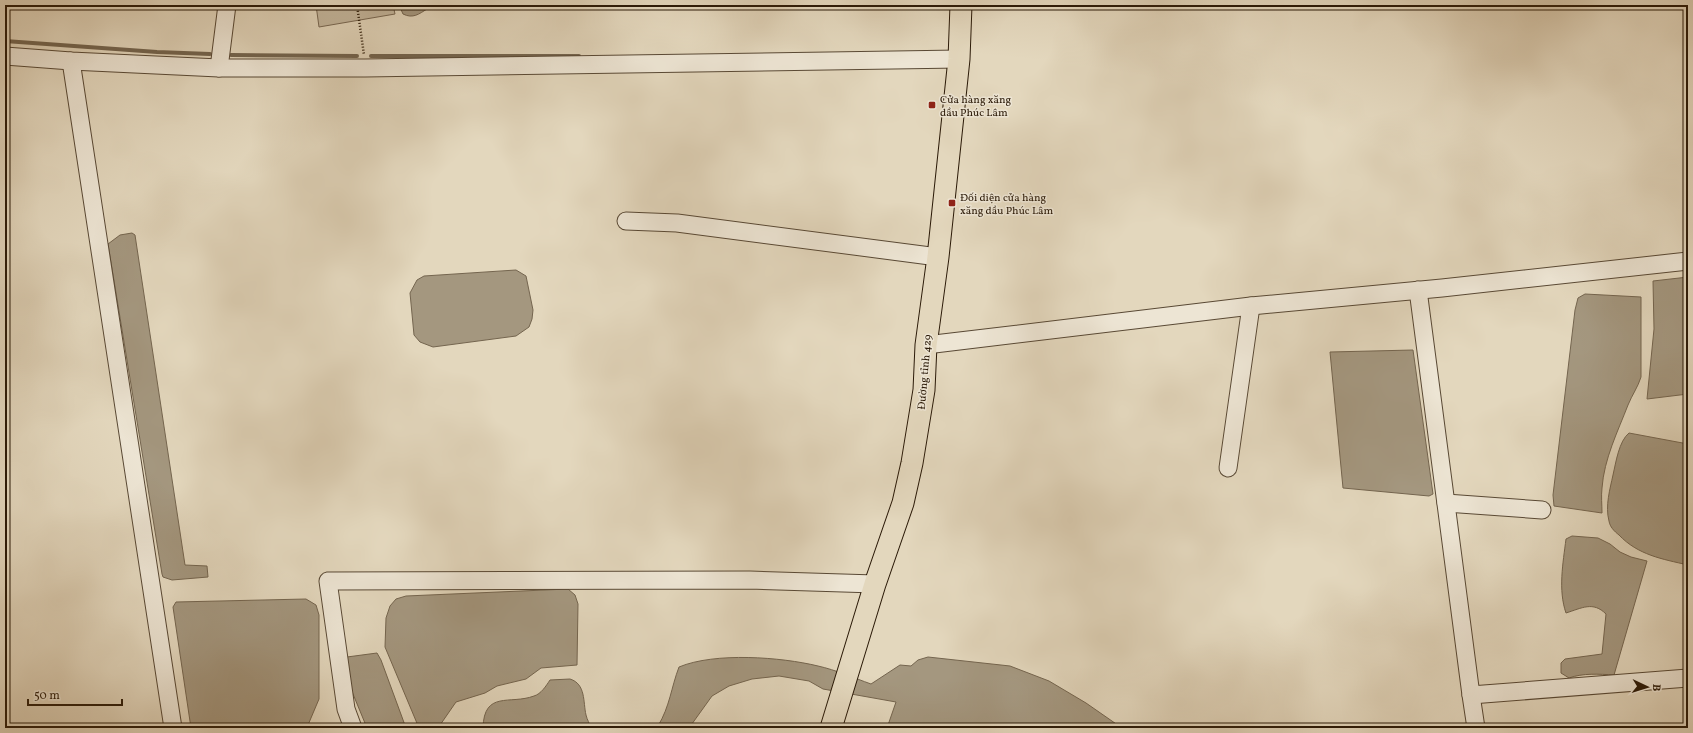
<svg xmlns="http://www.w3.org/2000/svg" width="1693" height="733" viewBox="0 0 1693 733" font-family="Vollkorn,serif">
	<rect width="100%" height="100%" fill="#e3d7bd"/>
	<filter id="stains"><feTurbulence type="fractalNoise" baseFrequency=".005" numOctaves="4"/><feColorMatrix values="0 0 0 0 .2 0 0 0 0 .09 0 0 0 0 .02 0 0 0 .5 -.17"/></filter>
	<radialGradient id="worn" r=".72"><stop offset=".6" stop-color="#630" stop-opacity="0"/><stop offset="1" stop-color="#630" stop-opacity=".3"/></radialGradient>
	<polygon fill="#c4b79e" stroke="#786853" points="316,5 393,5 395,14 319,27"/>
	<g fill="#a4977f" stroke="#74654f">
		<path d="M 399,5 L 428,5 L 427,9 C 419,14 413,19 403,14 Z"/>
		<polygon points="132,233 135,235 185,565 207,566 208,577 172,580 163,577 162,574 108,244 120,235"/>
		<polygon points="516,270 526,276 533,310 532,319 529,327 516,336 433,347 420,342 414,335 410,293 417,280 424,276"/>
		<polygon points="1688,277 1688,394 1647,399 1654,329 1653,281"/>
		<path d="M 1585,294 L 1641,297 L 1641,377 C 1638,387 1632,395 1628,405 C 1618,431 1604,459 1602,488 C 1601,496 1602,505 1602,513 L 1554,506 L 1553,495 L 1575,310 L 1578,298 Z"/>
		<polygon points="1413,350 1433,494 1429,496 1343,488 1330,352"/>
		<path d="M 1629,433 L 1688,444 L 1688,565 C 1662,559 1638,555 1619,535 C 1614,531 1610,527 1609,521 C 1605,506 1610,489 1613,475 C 1616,462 1619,441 1629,433 Z"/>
		<path d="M 1572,536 L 1598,538 L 1610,544 L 1620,552 L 1631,557 L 1647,561 L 1614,675 C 1599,674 1583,673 1569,678 L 1561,673 L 1561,663 L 1565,659 L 1602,654 L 1606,614 C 1593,601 1582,608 1566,613 C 1558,590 1563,563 1566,539 Z"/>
		<polygon points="568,589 575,595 578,604 577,665 541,668 526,679 497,686 485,693 456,702 438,728 419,728 385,647 386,618 390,606 396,599 406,596"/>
		<polygon points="306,599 316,605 319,615 319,699 308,725 309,728 191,728 173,607 176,602"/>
		<polygon points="377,653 381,660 406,728 367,728 346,677 347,657"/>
		<path d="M 928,657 L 1010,666 L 1049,681 L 1086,703 L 1122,728 L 887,728 L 896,702 L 823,689 L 809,681 L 779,676 L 752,679 L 729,686 L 712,696 L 689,728 L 608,728 L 615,725 L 627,728 L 658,726 C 670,706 671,688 679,667 C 715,652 781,657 818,666 C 836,670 854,678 871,684 L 900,665 L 911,666 L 918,660 Z"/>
		<path d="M 570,679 C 586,684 583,702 586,715 C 587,720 590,723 590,728 L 483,728 C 484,690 510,705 534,696 C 541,694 546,686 550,680 Z"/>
	</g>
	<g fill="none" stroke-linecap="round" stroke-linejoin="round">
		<g stroke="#74654f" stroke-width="4">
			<polyline points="5,41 157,52 210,54"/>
			<polyline points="231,55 357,56"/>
			<polyline points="371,56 579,56"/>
		</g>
		<g stroke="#594935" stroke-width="19">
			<g id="minor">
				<polyline points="5,56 71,61 219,68 365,68 959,59"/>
				<polyline points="71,61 173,728"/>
				<polyline points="219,68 227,5"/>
				<polyline points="626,221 677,223 938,257"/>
				<polyline points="1418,290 1471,695 1688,678"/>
				<polyline points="926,345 1251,306 1442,288 1688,261"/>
				<polyline points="1228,468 1251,306"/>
				<polyline points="1446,503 1542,510"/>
				<polyline points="1471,695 1476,728"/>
				<polyline points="353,728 346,709 328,581 750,580 875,584"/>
			</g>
		</g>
		<g stroke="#2b1a08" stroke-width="23">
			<polyline id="major" points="831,728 875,584 903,503 912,463 924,390 926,345 938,257 959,59 961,5"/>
		</g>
		<polyline stroke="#2b1a08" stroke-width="2.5" stroke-dasharray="1 2" stroke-linecap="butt" points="357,5 364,55"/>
		<use href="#minor" stroke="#ede5d4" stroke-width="17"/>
		<use href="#major" stroke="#e3d7bd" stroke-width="21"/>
	</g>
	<g fill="#8f2418" stroke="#ede5d4" stroke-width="1.5">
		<rect x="928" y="101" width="8" height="8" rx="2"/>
		<rect x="948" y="199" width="8" height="8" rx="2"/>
	</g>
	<g text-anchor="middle" stroke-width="3" stroke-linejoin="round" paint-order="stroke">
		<g font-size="11" fill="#2b1a08" stroke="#ede5d4" text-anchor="start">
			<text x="940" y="103">Cửa hàng xăng<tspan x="940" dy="13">dầu Phúc Lâm</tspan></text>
			<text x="960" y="201">Đối diện cửa hàng<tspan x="960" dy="13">xăng dầu Phúc Lâm</tspan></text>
		</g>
		<g font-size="11" fill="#2b1a08" stroke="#ede5d4">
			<text transform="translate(924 372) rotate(-85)" y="4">Đường tỉnh 429</text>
		</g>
	</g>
	<rect width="1693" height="733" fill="none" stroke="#e3d7bd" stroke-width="20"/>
	<rect x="6" y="6" width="1681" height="721" fill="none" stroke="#2b1a08" stroke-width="2"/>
	<rect x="10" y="10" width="1673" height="713" fill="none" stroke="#2b1a08"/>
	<g transform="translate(1647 687) rotate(94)" stroke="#ede5d4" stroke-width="3" paint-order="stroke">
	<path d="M0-3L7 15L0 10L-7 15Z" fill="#2b1a08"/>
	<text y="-6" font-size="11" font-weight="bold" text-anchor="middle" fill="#2b1a08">B</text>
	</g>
	<path d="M28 699v6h94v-6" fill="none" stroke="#2b1a08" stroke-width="2"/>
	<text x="34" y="699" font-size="12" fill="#2b1a08" stroke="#ede5d4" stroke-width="3" paint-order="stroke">50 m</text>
	<rect width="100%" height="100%" filter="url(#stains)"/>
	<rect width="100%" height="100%" fill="url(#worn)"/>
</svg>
